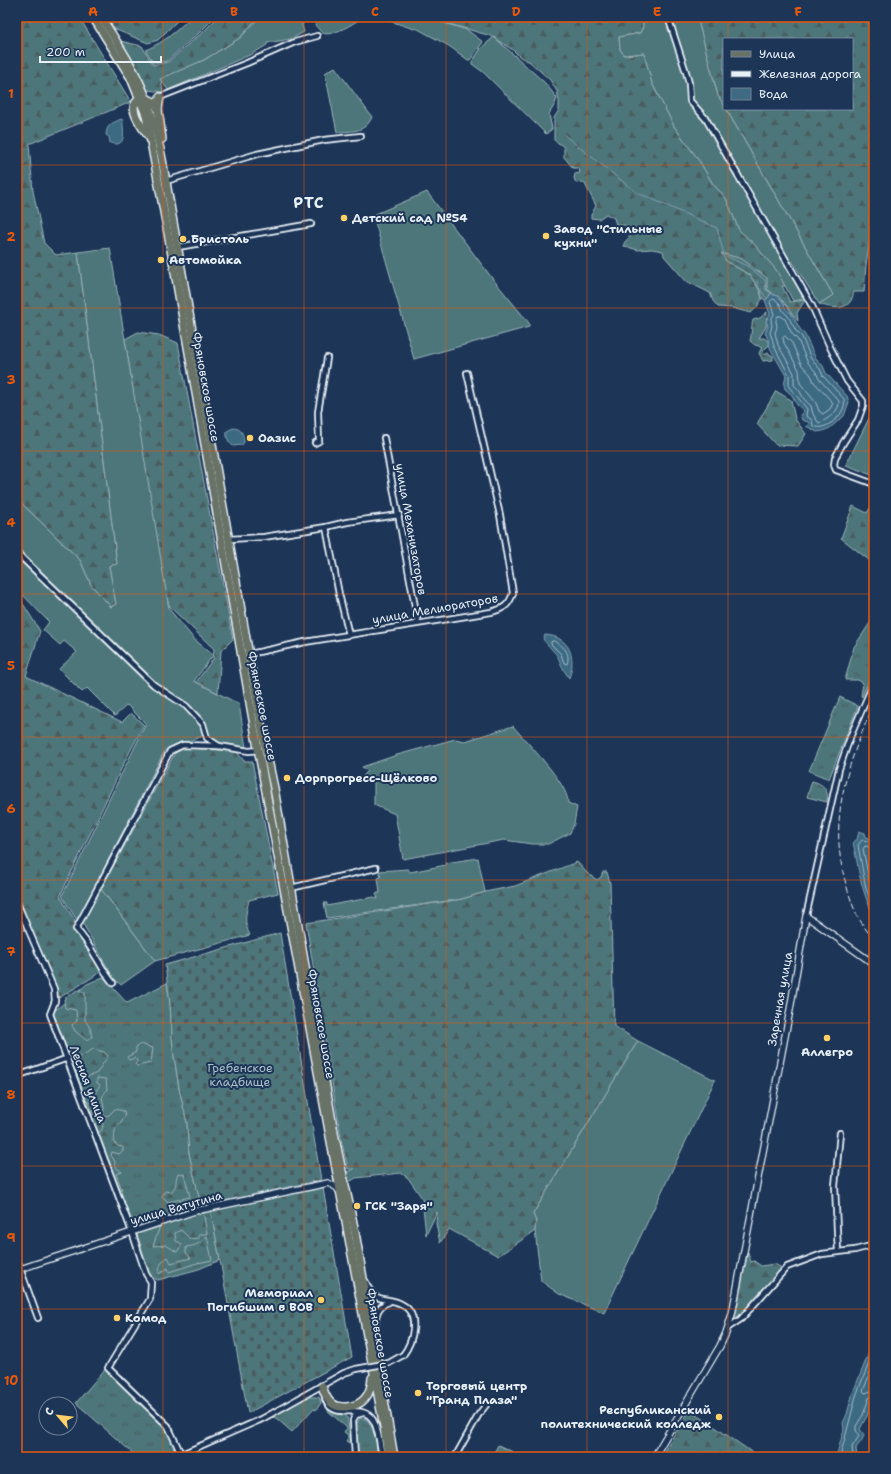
<svg xmlns="http://www.w3.org/2000/svg" width="891" height="1474" viewBox="0 0 891 1474" font-family="'Shantell Sans',sans-serif">
	<defs>
		<pattern id="grass-tufts" width="24" height="20" patternUnits="userSpaceOnUse"><rect width="24" height="20" fill="#4d767a"/><path d="M3 7l-1-3M5 7V3M7 7l1-3M15 17l-1-3M17 17v-4M19 17l1-3" fill="none" stroke="#495d60"/></pattern>
		<pattern id="forest-firs" width="22" height="20" patternUnits="userSpaceOnUse"><rect width="22" height="20" fill="#4d767a"/><path d="M5 1l3.5 6h-7zM16 11l3.5 6h-7z" fill="#495d60"/></pattern>
		<pattern id="wetland-marsh" width="20" height="14" patternUnits="userSpaceOnUse"><rect width="20" height="14" fill="#4d767a"/><path d="M1 5h8M5 5V1M11 12h8M15 12V8" fill="none" stroke="#495d60"/></pattern>
		<pattern id="cemetery-stones" width="16" height="16" patternUnits="userSpaceOnUse"><rect width="16" height="16" fill="#4d767a"/><path d="M2 7V4a2 2 0 0 1 4 0v3zM10 15v-3a2 2 0 0 1 4 0v3z" fill="#495d60"/></pattern>
	</defs>
	<rect width="100%" height="100%" fill="#1d3557"/>
	<filter id="ink" filterUnits="userSpaceOnUse"><feTurbulence type="fractalNoise" baseFrequency=".025" numOctaves="2"/><feDisplacementMap in="SourceGraphic" scale="8" xChannelSelector="R" yChannelSelector="G"/><feConvolveMatrix kernelMatrix="1 2 1 2 8 2 1 2 1" color-interpolation-filters="sRGB"/></filter>
	<g filter="url(#ink)">
		<g fill="url(#grass-tufts)" stroke="#9ab4b9">
			<polygon points="874,617 874,668 862,697 861,696 863,683 858,680 845,680 854,647"/>
			<polygon points="840,697 858,706 829,779 809,771"/>
			<polygon points="103,977 127,1003 167,983 170,1004 173,1050 179,1088 187,1123 189,1153 201,1206 133,1226 53,1012 87,984"/>
			<polygon points="211,1211 220,1260 199,1269 158,1280 150,1277 137,1234"/>
			<polygon points="106,1368 171,1426 182,1450 168,1457 137,1457 76,1403"/>
			<polygon points="307,1397 319,1397 321,1403 316,1410 313,1409 292,1432 276,1418 272,1417 294,1403"/>
			<polygon points="328,1409 345,1414 347,1417 351,1441 350,1443 349,1443 346,1441 349,1436 344,1432 347,1428 327,1410"/>
			<path d="M 360,1418 C 375,1417 376,1446 378,1457 L 357,1457 L 356,1425 Z"/>
		</g>
		<g fill="url(#forest-firs)" stroke="#9ab4b9">
			<polygon points="17,17 79,17 131,102 29,144 33,191 44,243 56,255 78,252 117,564 109,566 116,604 111,607 91,585 80,560 17,499"/>
			<polygon points="106,17 181,17 158,40 148,43 114,29"/>
			<polygon points="218,17 258,17 240,38 204,60 161,79 163,92 148,90 120,41 142,46 153,65 168,62 204,31"/>
			<polygon points="425,17 643,17 643,27 640,33 619,37 620,49 624,55 644,53 652,83 674,126 700,162 713,184 726,198 739,230 755,245 777,271 786,286 782,286 790,302 805,300 797,313 798,321 783,301 767,289 742,259 722,254 727,262 750,275 760,291 762,298 757,307 751,313 732,308 718,307 713,301 710,293 686,281 664,256 663,251 652,249 638,250 624,246 624,243 634,232 624,225 616,225 614,218 606,214 599,219 591,218 591,215 596,206 584,182 576,183 574,178 575,174 580,173 579,168 573,168 564,157 564,147 554,140 554,118 559,110 559,101 557,91 550,80 530,62 520,57 513,50 491,36"/>
			<path d="M 697,17 L 874,17 L 874,214 L 866,265 L 864,292 L 854,292 C 853,295 852,300 850,302 C 843,311 827,307 819,304 L 833,295 L 726,109 L 852,109 L 852,44 L 853,43 L 852,39 L 848,37 L 844,39 L 724,39 L 724,105 L 718,96 Z"/>
			<path d="M 767,312 L 766,327 L 759,338 L 764,338 L 771,343 L 763,351 L 764,355 L 768,353 L 773,356 L 773,360 L 763,361 L 759,353 L 762,347 L 755,345 L 750,341 C 752,334 751,327 753,320 L 760,318 Z"/>
			<polygon points="138,332 159,335 178,343 233,639 221,651 218,693 196,682 213,659 214,649 170,607 164,593 125,339"/>
			<polygon points="776,391 791,400 795,419 806,434 798,446 776,445 757,424"/>
			<polygon points="872,505 874,505 874,564 841,538 853,506 867,513"/>
			<polygon points="17,594 40,631 26,676 122,722 131,713 144,725 127,757 60,896 75,921 74,929 101,972 59,998 17,893"/>
			<path d="M 184,748 L 236,751 L 244,761 L 252,761 L 278,893 L 249,900 C 246,913 243,923 250,935 L 155,961 L 101,889 L 175,753 Z"/>
			<path d="M 812,781 C 824,784 829,790 827,802 L 807,797 Z"/>
			<polygon points="577,862 587,873 597,880 601,877 603,872 607,872 610,883 614,1026 638,1041 533,1214 536,1221 535,1231 498,1256 449,1229 440,1243 436,1224 437,1212 426,1235 422,1198 408,1178 401,1173 356,1178 349,1182 347,1172 354,1169 348,1169 342,1144 306,923 462,899 485,892 515,886"/>
			<polygon points="77,990 85,992 85,1020 90,1028 92,1037 86,1040 75,1031 72,1025 77,1021 76,1010 65,1008 64,999"/>
			<polygon points="141,1044 153,1048 151,1063 137,1066 135,1064 138,1061 135,1058 129,1060 127,1057 136,1052 136,1047"/>
			<polygon points="93,1049 104,1052 108,1056 97,1073 87,1077 73,1069 69,1059 82,1056"/>
			<polygon points="97,1078 106,1079 107,1089 102,1097 104,1107 103,1115 108,1116 115,1109 124,1111 125,1116 115,1130 114,1143 118,1146 123,1147 123,1151 119,1154 112,1152 111,1155 115,1162 114,1166 122,1172 116,1174 122,1190 120,1192 97,1133 102,1130 103,1124 98,1116 94,1116 89,1102 100,1085 97,1083"/>
			<path d="M 178,1173 L 184,1174 L 190,1197 L 168,1202 L 162,1196 L 165,1191 L 171,1192 C 179,1184 174,1181 178,1173 Z"/>
			<polygon points="203,1211 207,1234 199,1234 199,1238 190,1239 181,1230 175,1233 176,1241 182,1244 177,1252 166,1245 153,1246 160,1226"/>
			<path d="M 207,1236 L 212,1260 L 197,1263 L 169,1272 L 168,1268 L 159,1274 C 159,1266 161,1262 168,1257 L 171,1263 L 191,1258 L 186,1253 L 186,1247 C 196,1246 201,1243 207,1236 Z"/>
			<polygon points="748,1252 751,1262 754,1261 761,1266 774,1264 782,1268 740,1318 737,1320 735,1319"/>
			<polygon points="690,1410 759,1457 660,1457"/>
		</g>
		<polygon fill="url(#wetland-marsh)" stroke="#9ab4b9" points="721,253 742,259 767,278 767,289 772,293 770,294 769,297 765,300 762,298 760,291 750,275 727,262"/>
		<g fill="url(#cemetery-stones)" stroke="#9ab4b9">
			<polygon points="280,933 321,1180 201,1206 189,1153 187,1123 179,1088 173,1050 170,1004 165,965"/>
			<polygon points="323,1188 352,1357 248,1413 211,1211"/>
		</g>
		<g fill="#4d767a" stroke="#9ab4b9">
			<path d="M 191,17 L 215,17 L 199,33 L 167,61 L 153,63 L 146,50 C 167,40 174,33 191,17 Z"/>
			<polygon points="260,17 302,17 304,20 302,25 304,32 291,39 267,43 267,45 252,54 168,90 160,79 204,60 240,38"/>
			<path d="M 320,17 L 357,17 L 359,20 C 352,24 329,39 321,32 C 319,30 317,27 315,25 L 316,19 Z"/>
			<polygon points="371,17 425,17 467,30 483,42 470,60 468,60 449,46 416,28 414,29 387,20"/>
			<polygon points="643,17 697,17 718,96 724,105 724,109 726,109 833,295 819,304 792,261 787,265 805,299 793,301 777,271 755,245 739,230 726,198 713,184 700,162 674,126 652,83 644,53 624,55 620,49 619,37 640,33 643,27"/>
			<polygon points="494,37 545,83 557,98 555,104 549,114 552,129 546,134 483,72 472,64 472,62 481,48"/>
			<path d="M 335,67 L 372,117 C 365,133 352,131 337,132 L 325,73 Z"/>
			<polygon points="427,192 492,278 529,323 529,327 414,359 373,215"/>
			<path d="M 110,248 L 169,609 L 194,639 L 213,655 L 194,681 L 239,704 L 246,748 C 220,745 215,747 201,724 L 203,733 L 203,736 L 165,750 L 78,919 L 76,919 L 62,896 L 146,724 L 127,705 L 115,716 L 87,688 L 82,692 L 59,669 L 77,652 L 64,641 L 60,645 L 43,630 L 49,622 L 17,589 L 17,499 L 80,560 L 91,585 L 111,607 L 116,604 L 109,566 L 117,564 L 78,252 Z"/>
			<polygon points="874,408 874,476 846,465"/>
			<path d="M 513,726 C 526,742 569,784 568,803 L 577,807 L 574,824 L 570,833 L 548,844 L 532,844 L 504,840 L 403,859 L 395,814 L 374,805 L 374,781 L 363,776 L 368,771 L 362,767 L 397,755 L 455,739 L 465,741 Z"/>
			<polygon points="478,858 485,892 462,899 327,918 324,903 327,903 327,906 374,897 378,899 376,893 380,893 378,878 381,877 379,871 408,869 410,872 446,865 445,863"/>
			<polygon points="101,889 155,961 121,985 114,979 82,922 95,896"/>
			<polygon points="638,1041 715,1080 604,1313 559,1294 541,1281 535,1231 536,1221 533,1214"/>
			<polygon points="498,1445 513,1452 511,1457 492,1457"/>
		</g>
		<g fill="#3e6a83" stroke="#82a0b2">
			<path d="M 121,119 L 123,120 C 122,128 129,149 110,143 L 109,137 L 106,135 C 107,124 111,124 121,119 Z"/>
			<polygon points="771,293 773,295 778,296 783,302 786,309 791,313 800,329 805,335 815,357 823,366 826,373 847,396 849,402 844,416 830,428 823,431 817,432 806,426 809,423 808,422 802,420 800,415 804,411 797,405 792,395 785,389 784,385 786,376 770,348 768,339 765,333 768,326 766,321 770,314 765,300 769,297"/>
			<path d="M 233,428 C 241,428 244,434 244,442 L 242,445 L 233,446 C 228,442 226,437 227,431 Z"/>
			<path d="M 545,635 C 569,636 577,657 569,678 C 564,671 561,665 558,657 C 556,653 547,645 543,639 Z"/>
			<path d="M 859,831 L 865,833 L 866,837 L 874,839 L 874,915 C 860,890 859,869 853,842 L 857,840 Z"/>
			<polygon points="874,1340 874,1394 867,1416 860,1429 864,1435 862,1440 856,1448 857,1457 836,1457 844,1429 843,1423 847,1414 852,1395"/>
		</g>
		<g fill="none" stroke-linecap="round" stroke-linejoin="round">
			<g stroke="#a4bbc9" stroke-width="1">
				<path d="M 773,299 L 776,300 L 780,304 L 783,311 L 788,316 L 796,331 L 802,337 L 811,359 L 820,369 L 823,376 L 844,399 C 848,412 826,433 813,426 L 812,420 L 806,416 L 807,409 C 801,401 795,394 789,387 L 789,375 L 774,346 L 772,338 L 770,333 L 772,326 L 771,320 L 774,314 L 770,302 Z"/>
				<path d="M 778,316 L 781,316 L 785,319 L 792,334 L 798,340 L 808,363 L 816,372 L 819,379 L 839,401 C 840,411 829,418 820,423 L 818,422 L 813,414 L 811,406 L 804,399 L 799,390 L 794,385 L 794,373 L 778,345 L 775,333 L 777,327 L 776,321 Z"/>
				<polygon points="785,336 792,343 801,364 811,375 814,382 833,403 830,409 823,414 819,411 816,403 800,383 799,370 784,343 783,338"/>
				<path d="M 554,641 C 563,646 571,652 567,664 L 564,663 L 561,654 L 551,644 L 551,642 Z"/>
				<polyline points="874,842 862,840 858,845 866,889 874,906"/>
				<polyline points="874,848 865,846 863,849 869,880 874,895"/>
				<polyline points="874,1363 863,1391 865,1393 874,1390"/>
				<polyline points="840,1457 856,1396 874,1350"/>
				<polyline points="853,1457 852,1447 859,1436 856,1430 856,1426 863,1415 869,1398 874,1395"/>
			</g>
			<g stroke="#82a0b2" stroke-width="1">
				<polyline points="564,135 636,192 717,228 724,255 749,267 765,280 766,290 771,293"/>
				<polyline points="757,281 758,286 767,299"/>
			</g>
			<g stroke="#e8f1f8" stroke-width="8">
				<g id="minor">
					<polyline points="668,17 686,72 689,83 690,101 706,119 812,306 830,347 847,381 863,401 863,406 858,420 843,443 835,458 834,465 836,470 874,484"/>
					<polyline points="160,97 247,63 295,42 317,36"/>
					<polyline points="166,181 257,154 324,140 361,136"/>
					<polyline points="178,247 311,224"/>
					<polyline points="384,438 418,623"/>
					<polyline points="315,443 319,441 318,412 327,358"/>
					<polyline points="326,527 339,594 349,635"/>
					<polyline points="229,539 264,537 326,527 347,522 399,515"/>
					<polyline points="17,553 154,685 186,706 203,724 207,738 219,746"/>
					<path d="M 249,654 L 305,642 L 491,612 C 503,609 509,606 513,593 L 500,515 L 467,373"/>
					<polyline points="291,888 376,868"/>
					<polyline points="17,903 54,989 55,1001 50,1014 132,1232 146,1274 151,1282 150,1299 108,1368 168,1426 181,1454"/>
					<polyline points="806,916 839,769 851,735 874,682"/>
					<path d="M 113,983 C 99,966 92,945 76,929 L 170,751 L 183,745 L 219,746 L 249,751 L 259,750"/>
					<polyline points="17,1076 68,1058"/>
					<polyline points="838,1252 835,1186 840,1133"/>
					<polyline points="17,1260 38,1318"/>
					<path d="M 366,1282 C 374,1306 388,1295 403,1305 C 420,1315 413,1342 403,1355"/>
					<polyline points="729,1327 741,1319 787,1267 822,1254 855,1250 874,1245"/>
					<path d="M 376,1338 C 375,1324 373,1307 389,1302"/>
					<path d="M 325,1399 C 335,1423 361,1401 373,1420 C 379,1430 380,1446 382,1457"/>
					<polyline points="175,1457 262,1419 344,1373 356,1369"/>
					<polyline points="355,1457 353,1420 356,1415 363,1413"/>
					<polyline points="455,1457 479,1414 486,1405"/>
				</g>
			</g>
			<g stroke="#e8f1f8" stroke-width="8">
				<g id="tertiary">
					<polyline points="17,1270 195,1211 328,1183 336,1187 340,1192"/>
					<polyline points="654,1457 720,1346 726,1333 732,1314 790,1010 806,916 874,964"/>
				</g>
			</g>
			<g stroke="#e8f1f8" stroke-width="10">
				<g id="primary">
					<polyline points="93,17 131,78 146,115 170,244 257,743 384,1427 388,1457"/>
					<path d="M 101,17 C 118,44 137,72 148,103 C 154,121 158,140 162,159 L 264,741 L 274,788 L 335,1138 L 355,1232 L 394,1457"/>
					<polyline points="160,97 158,109 162,139"/>
					<path d="M 149,137 C 142,127 121,101 146,98 L 154,102 L 158,109"/>
					<path d="M 322,1386 C 324,1392 326,1399 331,1403 C 335,1407 340,1407 346,1407 C 363,1406 371,1395 372,1378"/>
				</g>
			</g>
			<use href="#minor" stroke="#1d3557" stroke-width="4.5"/>
			<use href="#tertiary" stroke="#1d3557" stroke-width="5.5"/>
			<use href="#primary" stroke="#697266" stroke-width="7"/>
			<path stroke="#e8f1f8" stroke-width="1" stroke-dasharray="6 3" stroke-linecap="butt" d="M 874,704 C 848,763 827,819 846,884 C 849,894 852,905 857,915 C 862,924 868,932 874,941"/>
			<g stroke="#e8f1f8" stroke-width="8" stroke-linecap="butt">
				<polyline id="minor-bridge" points="356,1369 389,1363 403,1355"/>
			</g>
			<use href="#minor-bridge" stroke="#1d3557" stroke-width="4.5"/>
		</g>
	</g>
	<path fill="none" stroke="#e8590c" stroke-width="1" stroke-opacity="0.55" d="M 163,17 L 163,1457M 304,17 L 304,1457M 446,17 L 446,1457M 587,17 L 587,1457M 728,17 L 728,39M 728,109 L 728,1457M 17,165 L 874,165M 17,308 L 874,308M 17,451 L 874,451M 17,594 L 874,594M 17,737 L 874,737M 17,880 L 874,880M 17,1023 L 874,1023M 17,1166 L 874,1166M 17,1309 L 874,1309"/>
	<g fill="#ffd166" stroke="#1d3557" stroke-width="1.5">
		<circle cx="344" cy="218" r="4"/>
		<circle cx="546" cy="236" r="4"/>
		<circle cx="183" cy="239" r="4"/>
		<circle cx="161" cy="260" r="4"/>
		<circle cx="250" cy="438" r="4"/>
		<circle cx="287" cy="778" r="4"/>
		<circle cx="827" cy="1038" r="4"/>
		<circle cx="357" cy="1206" r="4"/>
		<circle cx="321" cy="1300" r="4"/>
		<circle cx="117" cy="1318" r="4"/>
		<circle cx="418" cy="1393" r="4"/>
		<circle cx="719" cy="1417" r="4"/>
	</g>
	<g text-anchor="middle" stroke-width="4" stroke-linejoin="round" paint-order="stroke">
		<g font-size="12" font-weight="bold" fill="#e8f1f8" stroke="#1d3557" text-anchor="start">
			<text x="352" y="222">Детский сад №54</text>
			<text x="554" y="233">Завод "Стильные<tspan x="554" dy="14">кухни"</tspan></text>
			<text x="191" y="243">Бристоль</text>
			<text x="169" y="264">Автомойка</text>
			<text x="258" y="442">Оазис</text>
			<text x="295" y="782">Дорпрогресс-Щёлково</text>
			<text x="827" y="1056" text-anchor="middle">Аллегро</text>
			<text x="365" y="1210">ГСК "Заря"</text>
			<text x="313" y="1297" text-anchor="end">Мемориал<tspan x="313" dy="14">Погибшим в ВОВ</tspan></text>
			<text x="125" y="1322">Комод</text>
			<text x="426" y="1390">Торговый центр<tspan x="426" dy="14">"Гранд Плаза"</tspan></text>
			<text x="711" y="1414" text-anchor="end">Республиканский<tspan x="711" dy="14">политехнический колледж</tspan></text>
		</g>
		<g font-size="12" fill="#e8f1f8" stroke="#1d3557">
			<text transform="translate(206 387) rotate(80)" y="4">Фряновское шоссе</text>
			<text transform="translate(411 529) rotate(80)" y="4">улица Механизаторов</text>
			<text transform="translate(435 609) rotate(-10)" y="4">улица Мелиораторов</text>
			<text transform="translate(262 706) rotate(79)" y="4">Фряновское шоссе</text>
			<text transform="translate(780 999) rotate(-80)" y="4">Заречная улица</text>
			<text transform="translate(321 1024) rotate(80)" y="4">Фряновское шоссе</text>
			<text transform="translate(88 1084) rotate(69)" y="4">Лесная улица</text>
			<text transform="translate(176 1208) rotate(-16)" y="4">улица Ватутина</text>
			<text transform="translate(380 1343) rotate(80)" y="4">Фряновское шоссе</text>
		</g>
		<g font-size="12" fill="#aac0c6" stroke="#1d3557">
			<text x="240" y="1072">Гребенское<tspan x="240" dy="14">кладбище</tspan></text>
		</g>
		<g font-size="16" font-weight="bold" letter-spacing="1" fill="#e8f1f8" stroke="#1d3557">
			<text x="309" y="208">РТС</text>
		</g>
	</g>
	<rect width="891" height="1474" fill="none" stroke="#1d3557" stroke-width="44"/>
	<rect x="723" y="38" width="130" height="72" fill="#1d3557" stroke="#6e8097"/>
	<rect x="731" y="51" width="20" height="6" fill="#697266" stroke="#6e8097"/>
	<text x="759" y="58" font-size="12" fill="#e8f1f8">Улица</text>
	<rect x="731" y="71" width="20" height="6" fill="#e8f1f8" stroke="#6e8097"/>
	<text x="759" y="78" font-size="12" fill="#e8f1f8">Железная дорога</text>
	<rect x="731" y="88" width="20" height="12" fill="#3e6a83" stroke="#6e8097"/>
	<text x="759" y="98" font-size="12" fill="#e8f1f8">Вода</text>
	<g transform="translate(58 1416) rotate(298)"><circle r="19" fill="#1d3557" stroke="#6e8097"/>
	<path d="M0-3L7 15L0 10L-7 15Z" fill="#ffd166"/>
	<text y="-6" font-size="11" font-weight="bold" text-anchor="middle" fill="#e8f1f8">С</text>
	</g>
	<path d="M40 56v6h121v-6" fill="none" stroke="#e8f1f8" stroke-width="2"/>
	<text x="46" y="56" font-size="12" fill="#e8f1f8" stroke="#1d3557" stroke-width="3" paint-order="stroke">200 m</text>
	<rect x="22" y="22" width="847" height="1430" fill="none" stroke="#e8590c" stroke-width="1.5"/>
	<g font-size="13" text-anchor="middle" font-weight="bold" fill="#e8590c">
		<text x="93" y="16">A</text>
		<text x="234" y="16">B</text>
		<text x="375" y="16">C</text>
		<text x="516" y="16">D</text>
		<text x="657" y="16">E</text>
		<text x="798" y="16">F</text>
		<text x="11" y="98">1</text>
		<text x="11" y="241">2</text>
		<text x="11" y="384">3</text>
		<text x="11" y="527">4</text>
		<text x="11" y="670">5</text>
		<text x="11" y="813">6</text>
		<text x="11" y="956">7</text>
		<text x="11" y="1099">8</text>
		<text x="11" y="1242">9</text>
		<text x="11" y="1385">10</text>
	</g>
</svg>
